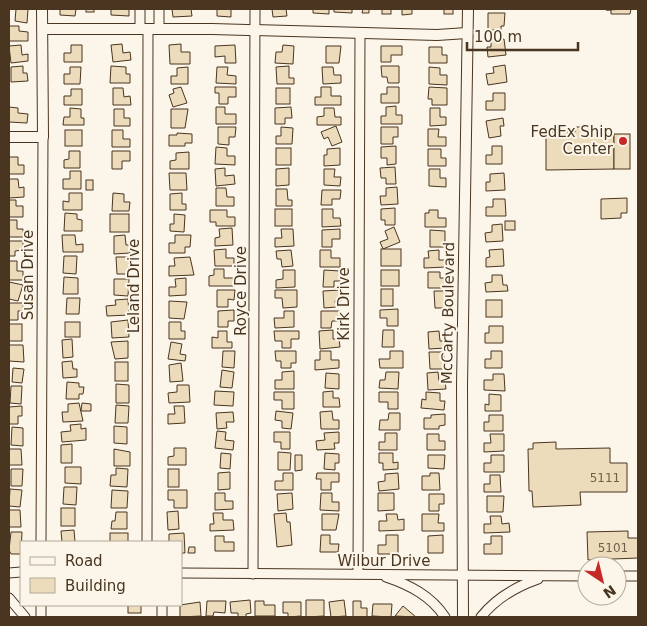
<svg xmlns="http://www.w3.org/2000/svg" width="647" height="626" viewBox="0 0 647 626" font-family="'DejaVu Sans',sans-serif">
	<rect width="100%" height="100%" fill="#fbf6e9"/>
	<g fill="#ecdcbc" stroke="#4a3520">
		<polygon points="16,9 28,9 27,23 15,21"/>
		<polygon points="60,9 76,9 75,16 60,15"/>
		<rect x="86" y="9" width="8" height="3"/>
		<polygon points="111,9 129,9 129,16 111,15"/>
		<polygon points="172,9 191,9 192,16 173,17"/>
		<polygon points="217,9 231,9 231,17 217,16"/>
		<polygon points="272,9 286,9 287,16 273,17"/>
		<polygon points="313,9 329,9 329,14 313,13"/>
		<polygon points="334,9 352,9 352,13 334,12"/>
		<polygon points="363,9 369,9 369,13 362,13"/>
		<rect x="382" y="9" width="9" height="5"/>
		<polygon points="402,9 412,9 412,14 402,15"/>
		<rect x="444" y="9" width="9" height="5"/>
		<polygon points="631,9 630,14 611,14 611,10 606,10"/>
		<polygon points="488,13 505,13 504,26 501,26 501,30 488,30"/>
		<polygon points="9,26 19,26 19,31 28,32 28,41 9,41"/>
		<polygon points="504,39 506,55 488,57 487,47 491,47 491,40"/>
		<polygon points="122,44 123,53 130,52 131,60 113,62 111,45"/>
		<polygon points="181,44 181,52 190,52 190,64 170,64 169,45"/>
		<polygon points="21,45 22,55 28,54 28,61 11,63 9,46"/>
		<polygon points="71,45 82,45 82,62 64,62 64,53 71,53"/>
		<polygon points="235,45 236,63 225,63 225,56 215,57 215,46"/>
		<polygon points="283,45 294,46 293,64 275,63 276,52 282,52"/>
		<polygon points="326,46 341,46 339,63 326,63"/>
		<polygon points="381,46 402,46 402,55 391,55 391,62 381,62"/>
		<polygon points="429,47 442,47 442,55 447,55 447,63 429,63"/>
		<polygon points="505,65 507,82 488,85 486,74 494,73 493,67"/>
		<polygon points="23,66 23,73 27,73 28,81 11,82 11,67"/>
		<polygon points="111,66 126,67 126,74 130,74 130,83 110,83"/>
		<polygon points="289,66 289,78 294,78 294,84 277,84 276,67"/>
		<polygon points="381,66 399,66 399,83 388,83 387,77 382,77"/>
		<polygon points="70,67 81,67 80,84 64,84 64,74 70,74"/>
		<polygon points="188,67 188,84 171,84 171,76 177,76 177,68"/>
		<polygon points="217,67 228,67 227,75 236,76 236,84 216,83"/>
		<polygon points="322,67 333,67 334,75 341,75 341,83 323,84"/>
		<polygon points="429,67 440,68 440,75 447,75 447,85 429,84"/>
		<polygon points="181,87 187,103 173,107 169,95 174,93 173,89"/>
		<polygon points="215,87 236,87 236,97 228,97 228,104 219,104 219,93 215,93"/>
		<polygon points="321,87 331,87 331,96 341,96 341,105 315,105 315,97 321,97"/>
		<polygon points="387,87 399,87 399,103 381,103 381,94 387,94"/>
		<polygon points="429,87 447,88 447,105 432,105 432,99 428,99"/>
		<polygon points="113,88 123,88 124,97 130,96 131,105 113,105"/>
		<rect x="276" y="88" width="14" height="16"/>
		<polygon points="71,89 82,89 82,105 64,105 64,96 71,96"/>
		<polygon points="493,93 505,93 505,110 486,110 486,101 493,101"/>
		<polygon points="396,106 396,115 402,115 402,124 381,124 381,116 386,116 386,107"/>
		<polygon points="9,107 18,108 18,113 28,114 27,123 9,122"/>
		<polygon points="216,107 225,107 225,114 236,114 236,124 216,124"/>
		<polygon points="291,107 292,118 285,118 285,124 275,124 275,108"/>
		<polygon points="70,108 81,109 81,118 84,118 84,125 63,125 64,117 70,117"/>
		<polygon points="324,108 334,108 335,117 341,117 341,125 317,125 317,117 324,116"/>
		<polygon points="430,108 440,108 440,117 446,117 446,125 430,126"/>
		<polygon points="114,109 124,109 124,118 130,118 130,126 114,126"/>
		<polygon points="171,109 188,109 185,128 171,128"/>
		<polygon points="503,118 504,126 500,126 501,136 489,138 486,121"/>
		<polygon points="336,126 342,142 332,146 328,137 324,139 321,132"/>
		<polygon points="218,127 236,127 235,137 229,137 229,145 218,144"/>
		<polygon points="281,127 293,128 292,144 276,144 276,136 281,136"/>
		<polygon points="381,127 398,127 398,137 393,137 393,144 381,144"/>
		<polygon points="575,127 589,127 589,135 614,134 614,169 546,170 546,132 575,132"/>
		<polygon points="428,129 439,129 438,137 446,137 446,146 428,146"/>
		<rect x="65" y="130" width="17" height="16"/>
		<polygon points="112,130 123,130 123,139 130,139 130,147 112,147"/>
		<polygon points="177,133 192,134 192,143 185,143 185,146 169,146 169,135 177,135"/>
		<rect x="614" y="134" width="16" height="35"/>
		<polygon points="396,146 396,164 387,165 387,158 381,158 381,147"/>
		<polygon points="492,146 502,146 502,164 486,164 486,155 492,155"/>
		<polygon points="216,147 227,148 227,156 235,156 235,165 215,164"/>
		<rect x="276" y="148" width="15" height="17"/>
		<polygon points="340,148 340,165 324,166 324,155 327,155 327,149"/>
		<polygon points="428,149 441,149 441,158 446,158 446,166 428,166"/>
		<polygon points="69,151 80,151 80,168 64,168 64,160 69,159"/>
		<polygon points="112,151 130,151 130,161 122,161 122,169 112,169"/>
		<polygon points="189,152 189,169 170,169 170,161 176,160 176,153"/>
		<polygon points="9,157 18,157 18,165 24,165 24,174 9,174"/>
		<polygon points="395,167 396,184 386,184 386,178 381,178 380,168"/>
		<polygon points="225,168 225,176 234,175 235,184 216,186 215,169"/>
		<polygon points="289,168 289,185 276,186 276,169"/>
		<polygon points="324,169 335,169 334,177 341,177 340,186 324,185"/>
		<polygon points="429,169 440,169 440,178 446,178 446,187 429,186"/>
		<polygon points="70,171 81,171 81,189 63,189 63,179 70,179"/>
		<polygon points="169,173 186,173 187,190 170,190"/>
		<polygon points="504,173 505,190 486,191 486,182 490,182 490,174"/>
		<polygon points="9,179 18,179 19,188 24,187 24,197 9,198"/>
		<rect x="86" y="180" width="7" height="10"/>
		<polygon points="397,187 398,204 381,205 380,196 386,196 386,188"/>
		<polygon points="216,188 226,188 227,197 234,197 234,206 216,206"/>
		<polygon points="276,189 287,189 288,200 292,200 292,206 276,206"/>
		<polygon points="322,190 341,190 340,199 332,199 332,205 321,205"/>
		<polygon points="69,193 82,193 82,210 63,210 63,201 69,202"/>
		<polygon points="113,193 124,194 124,202 130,202 129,211 112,211"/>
		<polygon points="182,193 182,204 186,204 186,210 170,210 170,194"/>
		<polygon points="627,198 627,213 621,213 621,218 601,219 601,199"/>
		<polygon points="493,199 505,199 506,216 486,216 486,207 493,207"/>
		<polygon points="9,200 16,200 16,206 23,206 23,217 9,217"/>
		<polygon points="395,208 395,225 385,225 385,220 381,220 381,209"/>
		<rect x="275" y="209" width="17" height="17"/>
		<polygon points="322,209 333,209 333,218 340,218 341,226 322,227"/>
		<polygon points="210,210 227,210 227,217 235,217 235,226 216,226 216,222 210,222"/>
		<polygon points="429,210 438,210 438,218 446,218 446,227 425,227 425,213 429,213"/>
		<polygon points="65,213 77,214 77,219 82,220 82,231 64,231"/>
		<rect x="110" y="214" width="19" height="18"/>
		<polygon points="174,214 185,215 184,232 170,231 170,224 174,224"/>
		<polygon points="9,220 17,220 17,229 23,229 23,237 9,237"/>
		<rect x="505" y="221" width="10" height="9"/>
		<polygon points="502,224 503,241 486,242 485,233 492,232 492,225"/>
		<polygon points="394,227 400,242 383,249 380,242 388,239 385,231"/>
		<polygon points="232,228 233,245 215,246 215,238 220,237 219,229"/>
		<polygon points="281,229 293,229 294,246 275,247 275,238 282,238"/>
		<polygon points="340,229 340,239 332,239 332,247 322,247 322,230"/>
		<polygon points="430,230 445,231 445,247 430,247"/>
		<polygon points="62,235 75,235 76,245 83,244 83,252 63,252"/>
		<polygon points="125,235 126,245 130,245 130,253 114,254 114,236"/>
		<polygon points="175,235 191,235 190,247 185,247 185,253 169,253 169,243 175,243"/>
		<polygon points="9,241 23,241 23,250 15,251 15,256 9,256"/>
		<polygon points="226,249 226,258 234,258 234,266 215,266 214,250"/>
		<rect x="381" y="249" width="20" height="17"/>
		<polygon points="503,249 504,266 486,267 486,258 490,257 489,250"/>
		<polygon points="291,250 293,266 282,267 281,259 277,259 276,251"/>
		<polygon points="320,250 331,250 331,258 340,258 340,267 320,267"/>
		<polygon points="439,250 439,260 446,260 446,267 424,268 424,258 429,258 428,251"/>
		<polygon points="64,256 77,256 76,274 63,273"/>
		<polygon points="116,257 129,257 129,274 117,274"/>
		<polygon points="190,257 194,275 169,276 169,266 175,266 174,258"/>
		<polygon points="9,261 17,261 17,271 23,271 23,280 9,280"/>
		<polygon points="214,269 224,269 224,278 233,278 233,286 209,286 209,276 214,275"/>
		<polygon points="283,270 295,270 295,287 276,288 276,280 283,279"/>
		<polygon points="324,270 340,271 340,281 334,281 334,287 323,287"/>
		<rect x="381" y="270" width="18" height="16"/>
		<polygon points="428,272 440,272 440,278 446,278 446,288 428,288"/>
		<polygon points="492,275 502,275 503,285 507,285 508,291 486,292 485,283 492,282"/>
		<polygon points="64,277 78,278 78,294 63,294"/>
		<polygon points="186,278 186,295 169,296 169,287 176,287 175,279"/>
		<polygon points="114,279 129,279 128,296 114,295"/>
		<polygon points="9,282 23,285 18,301 9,299"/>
		<rect x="381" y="289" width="12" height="17"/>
		<polygon points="217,290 235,290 234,300 228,299 228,307 217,307"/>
		<polygon points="275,290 297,290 297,307 283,308 282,298 275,298"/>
		<polygon points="340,290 341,301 335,301 336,307 324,308 323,291"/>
		<polygon points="434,291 446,291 446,308 435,308"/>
		<polygon points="67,298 80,298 79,314 66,314"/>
		<polygon points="128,299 129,315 107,316 106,306 116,305 115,300"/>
		<rect x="486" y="300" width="16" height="17"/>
		<polygon points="169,301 187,302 184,319 169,318"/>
		<polygon points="9,303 23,303 23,311 18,311 18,320 9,320"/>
		<polygon points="398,309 398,326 387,326 387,318 380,318 380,310"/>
		<polygon points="234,310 234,321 228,321 228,327 218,327 218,311"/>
		<polygon points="284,311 294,311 294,327 275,328 274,318 284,318"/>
		<polygon points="321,311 340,311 340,321 332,321 331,328 321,328"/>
		<polygon points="128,320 129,337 112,338 111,322"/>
		<rect x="65" y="322" width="15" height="15"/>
		<polygon points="169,322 181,322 181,331 185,331 185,339 169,339"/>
		<rect x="9" y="324" width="13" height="17"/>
		<polygon points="489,326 503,326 503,343 485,343 485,333 489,333"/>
		<polygon points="333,330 333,339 339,339 340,347 320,349 319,331"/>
		<polygon points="383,330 394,330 394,347 382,347"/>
		<polygon points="218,331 227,331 227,342 232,342 232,348 212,348 212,337 218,338"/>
		<polygon points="274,331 299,331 299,339 291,339 291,348 282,348 282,341 275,341"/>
		<polygon points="439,331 440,341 445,341 445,348 429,349 428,332"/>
		<polygon points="72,339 73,357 63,358 62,340"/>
		<polygon points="128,341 128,358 115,359 111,342"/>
		<polygon points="171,342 182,344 180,354 186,355 185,361 168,359"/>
		<polygon points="9,345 23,345 24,362 9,361"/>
		<polygon points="223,351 235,351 234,368 222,367"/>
		<polygon points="275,351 296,351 296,363 291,363 291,368 281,368 281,361 276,361"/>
		<polygon points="320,351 331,351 331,360 339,360 339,368 315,370 315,360 320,360"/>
		<polygon points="390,351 403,351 403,368 380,368 379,359 390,359"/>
		<polygon points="491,351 502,351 502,368 485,368 485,359 491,359"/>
		<polygon points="429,352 444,352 444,369 430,369"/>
		<polygon points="72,361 73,369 77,369 77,377 63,378 62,362"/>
		<rect x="115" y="362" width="13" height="19"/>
		<polygon points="181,363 183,381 170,382 169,365"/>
		<polygon points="13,368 24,369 22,383 12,382"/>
		<polygon points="222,370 234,372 232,388 220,387"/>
		<polygon points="294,371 294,389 275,389 275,380 282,380 282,372"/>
		<polygon points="386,372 399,372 398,389 379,388 380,380 385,380"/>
		<polygon points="438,372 439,381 445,381 446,389 428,390 427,373"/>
		<polygon points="326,373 339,374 339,389 325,388"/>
		<polygon points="493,374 504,374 505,391 484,390 484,380 493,380"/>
		<polygon points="67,382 79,383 79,387 84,387 83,394 79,394 79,399 66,399"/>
		<polygon points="116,384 129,385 129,403 116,403"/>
		<polygon points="177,385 189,385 190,402 169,403 168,393 177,392"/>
		<polygon points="11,386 22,386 21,404 10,403"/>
		<polygon points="215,391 234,392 233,406 214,405"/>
		<polygon points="333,391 333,398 339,398 340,407 323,407 323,392"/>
		<polygon points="274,392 294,392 294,409 282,409 282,400 274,400"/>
		<polygon points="379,392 398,392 398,409 388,409 388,402 379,402"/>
		<polygon points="426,392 440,393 440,401 445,401 444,410 421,408 422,399 426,400"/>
		<polygon points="489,394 501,395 501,411 485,411 485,404 489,405"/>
		<polygon points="79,403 83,421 63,422 62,412 68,412 68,404"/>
		<polygon points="82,403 91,404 91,411 81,411"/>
		<polygon points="116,405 129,406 128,423 115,423"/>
		<polygon points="22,406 22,416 18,416 18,424 9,424 9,407"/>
		<polygon points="174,406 184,406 185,423 168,424 168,414 175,414"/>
		<polygon points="276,411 293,413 291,429 282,428 282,421 275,420"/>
		<polygon points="332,411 333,420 339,420 339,429 321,429 320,412"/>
		<polygon points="233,412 234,422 226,422 227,428 217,429 216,413"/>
		<polygon points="389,413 400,413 400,430 379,430 380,420 388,420"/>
		<polygon points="445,414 445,425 439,426 439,429 424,429 424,418 431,418 431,415"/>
		<polygon points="489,415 503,415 503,431 484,431 484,422 489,422"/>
		<polygon points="81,424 81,429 86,428 86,440 62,442 61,432 71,431 70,425"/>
		<polygon points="114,426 127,427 127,444 114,443"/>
		<polygon points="12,427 23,428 23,446 11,445"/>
		<polygon points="217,431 226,432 225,440 234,441 233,450 215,448"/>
		<polygon points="274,432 290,432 290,449 281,449 281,442 274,442"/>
		<polygon points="339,432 339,443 334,443 335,449 317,450 316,441 325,440 324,433"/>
		<polygon points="385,433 397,433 397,450 379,450 379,442 385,442"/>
		<polygon points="427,434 439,434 439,441 445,441 445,450 427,450"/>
		<polygon points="490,434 504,434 504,451 484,452 484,443 491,443"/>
		<polygon points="556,442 556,449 610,448 610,463 627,463 627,492 580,492 581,505 533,507 532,491 529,491 528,449 533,449 533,443"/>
		<polygon points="72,444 72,463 61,463 61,445"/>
		<polygon points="174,448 186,448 186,465 168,465 168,457 174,456"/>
		<polygon points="9,449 21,449 22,465 9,465"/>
		<polygon points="114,449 130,452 130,466 114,466"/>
		<polygon points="278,452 291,453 290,470 278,470"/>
		<polygon points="221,453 231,454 230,469 220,468"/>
		<polygon points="325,453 339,454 339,463 335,463 335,470 324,469"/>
		<polygon points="379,453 393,453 393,463 398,462 398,469 383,470 383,463 379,463"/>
		<polygon points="295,455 302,455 302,470 295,471"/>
		<polygon points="428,455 445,455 444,469 428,468"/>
		<polygon points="491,455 504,455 504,472 484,472 484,463 491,463"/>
		<polygon points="65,467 81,467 81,484 65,483"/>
		<polygon points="116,468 128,469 127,487 110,486 111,475 116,475"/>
		<polygon points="11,469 23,469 22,486 11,486"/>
		<rect x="168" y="469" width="11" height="18"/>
		<polygon points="230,472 230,489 218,490 218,473"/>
		<polygon points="283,473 293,473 293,490 275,490 275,481 283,481"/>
		<polygon points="317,473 339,473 339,482 331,482 331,490 321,490 321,479 316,479"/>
		<polygon points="398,473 399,489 379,491 378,482 385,481 385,474"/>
		<polygon points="430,473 439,473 440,490 422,490 422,476 430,476"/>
		<polygon points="490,475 500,475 501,492 484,492 484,484 490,484"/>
		<polygon points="64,487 77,487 76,505 63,504"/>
		<polygon points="10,489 22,490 20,507 9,506"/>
		<polygon points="112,490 128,491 127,508 111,508"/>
		<polygon points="168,490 187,490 187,508 174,508 174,500 168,500"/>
		<polygon points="215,493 225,493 225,501 233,501 233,509 215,510"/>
		<polygon points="292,493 293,509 278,511 277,494"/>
		<polygon points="321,493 332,493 332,502 339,502 339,511 320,510"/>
		<polygon points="378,493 394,493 394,510 378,511"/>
		<polygon points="429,494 444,494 444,504 439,504 439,511 429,511"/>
		<polygon points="487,496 504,496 503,512 487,512"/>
		<rect x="61" y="508" width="14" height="18"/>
		<polygon points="9,510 20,510 21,527 9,527"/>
		<polygon points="178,511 179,529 168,530 167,512"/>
		<polygon points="116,512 127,512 127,529 111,529 112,521 115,521"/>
		<polygon points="213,513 223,513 223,520 233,520 234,530 210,531 210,524 214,524"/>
		<polygon points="286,513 287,522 290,522 292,545 277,547 274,514"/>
		<polygon points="322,514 339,514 336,530 322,530"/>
		<polygon points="386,514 397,514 398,520 404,519 404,530 379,531 379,521 387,521"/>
		<polygon points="422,514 439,514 438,523 444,523 444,531 422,531"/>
		<polygon points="490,516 501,516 502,524 509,523 510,532 484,533 484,524 491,524"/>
		<polygon points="74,530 75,542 62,542 61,531"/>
		<polygon points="628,531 628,538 638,538 638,558 588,560 587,532"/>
		<polygon points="11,532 22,532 21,554 11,554 9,550"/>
		<rect x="110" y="533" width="18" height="9"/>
		<polygon points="184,533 185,553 181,553 181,542 169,542 169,534"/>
		<polygon points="321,535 330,535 330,544 339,544 338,552 320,552"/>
		<polygon points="386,535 398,535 398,554 378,554 378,545 386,545"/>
		<polygon points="443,535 443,553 428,553 428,536"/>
		<polygon points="215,536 224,536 224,542 234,542 234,551 215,551"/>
		<polygon points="491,536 502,536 502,554 484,554 484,544 491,544"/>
		<polygon points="189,547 195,547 195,553 188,553"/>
		<polygon points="250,600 251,613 246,614 246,617 238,617 238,613 231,613 230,602"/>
		<polygon points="306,600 324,600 324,616 306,617"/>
		<polygon points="344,600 346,616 331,617 329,602"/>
		<polygon points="207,601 226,601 225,613 214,612 213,616 206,616"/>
		<polygon points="255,601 264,601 264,605 275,605 275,616 255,616"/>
		<polygon points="353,601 361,601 361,608 367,608 367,617 353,617"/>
		<polygon points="200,602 201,616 180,617 180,605"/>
		<polygon points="283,602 301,602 301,616 288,617 288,613 283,613"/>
		<polygon points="373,604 392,604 391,617 372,616"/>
		<rect x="128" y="605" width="13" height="8"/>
		<polygon points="403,606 416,617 415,617 395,616"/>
	</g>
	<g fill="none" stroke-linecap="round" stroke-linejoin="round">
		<g stroke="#4a3520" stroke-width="11">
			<g id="minor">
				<polyline points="140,29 140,9"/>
				<polyline points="159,29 159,9"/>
				<polyline points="41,542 43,137"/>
				<polyline points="147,542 148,29"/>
				<polyline points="9,573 21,572"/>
				<polyline points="181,573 587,576"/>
				<polyline points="253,574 255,9"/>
				<polyline points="358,574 360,33"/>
				<polyline points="617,576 638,576"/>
				<path d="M 386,577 C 410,585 431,596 445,617"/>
				<polyline points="9,598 25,617"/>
				<polyline points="41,617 41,605"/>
				<polyline points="162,617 162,605"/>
				<path d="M 481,617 C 496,598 515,587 538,579"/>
			</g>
		</g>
		<g stroke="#4a3520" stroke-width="12">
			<g id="major">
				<polyline points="44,29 212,29 437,35 467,33"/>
				<polyline points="9,137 43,137 42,9"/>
				<polyline points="463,617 462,386 468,9"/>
			</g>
		</g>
		<use href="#minor" stroke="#fbf6e9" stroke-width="9"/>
		<use href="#major" stroke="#fbf6e9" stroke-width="10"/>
	</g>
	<circle fill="#c62828" stroke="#fbf6e9" stroke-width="2" cx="623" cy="141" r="5"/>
	<g text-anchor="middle" stroke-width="4" stroke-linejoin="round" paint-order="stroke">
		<g font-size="12" fill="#725f47">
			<text x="605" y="482">5111</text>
			<text x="613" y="552">5101</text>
		</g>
		<g font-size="15" fill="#4a3520" stroke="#fbf6e9" text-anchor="end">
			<text x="613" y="137">FedEx Ship<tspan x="613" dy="17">Center</tspan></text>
		</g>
		<g font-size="15" fill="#4a3520" stroke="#fbf6e9">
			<text transform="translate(28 275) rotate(-90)" y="5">Susan Drive</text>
			<text transform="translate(134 286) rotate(-90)" y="5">Leland Drive</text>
			<text transform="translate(241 291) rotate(-90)" y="5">Royce Drive</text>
			<text transform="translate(344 304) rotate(-90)" y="5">Kirk Drive</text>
			<text transform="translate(448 313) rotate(-89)" y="5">McCarty Boulevard</text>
			<text x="384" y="566">Wilbur Drive</text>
		</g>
	</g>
	<rect width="647" height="626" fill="none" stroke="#4a3520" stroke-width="20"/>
	<rect x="20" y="541" width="162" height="65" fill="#fbf6e9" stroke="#b4a999"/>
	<rect x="30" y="557" width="25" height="8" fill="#fbf6e9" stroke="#b4a999"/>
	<text x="65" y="566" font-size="15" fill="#4a3520">Road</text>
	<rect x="30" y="578" width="25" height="15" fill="#ecdcbc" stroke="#b4a999"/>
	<text x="65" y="591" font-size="15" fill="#4a3520">Building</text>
	<g transform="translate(602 581) rotate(145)"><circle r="24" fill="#fbf6e9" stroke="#b4a999"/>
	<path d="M0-4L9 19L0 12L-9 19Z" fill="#c62828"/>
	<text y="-8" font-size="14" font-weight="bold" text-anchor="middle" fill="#4a3520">N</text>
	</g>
	<path d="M467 42v8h111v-8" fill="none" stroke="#4a3520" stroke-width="2.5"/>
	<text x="474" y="42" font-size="15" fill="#4a3520" stroke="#fbf6e9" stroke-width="4" paint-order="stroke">100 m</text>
</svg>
